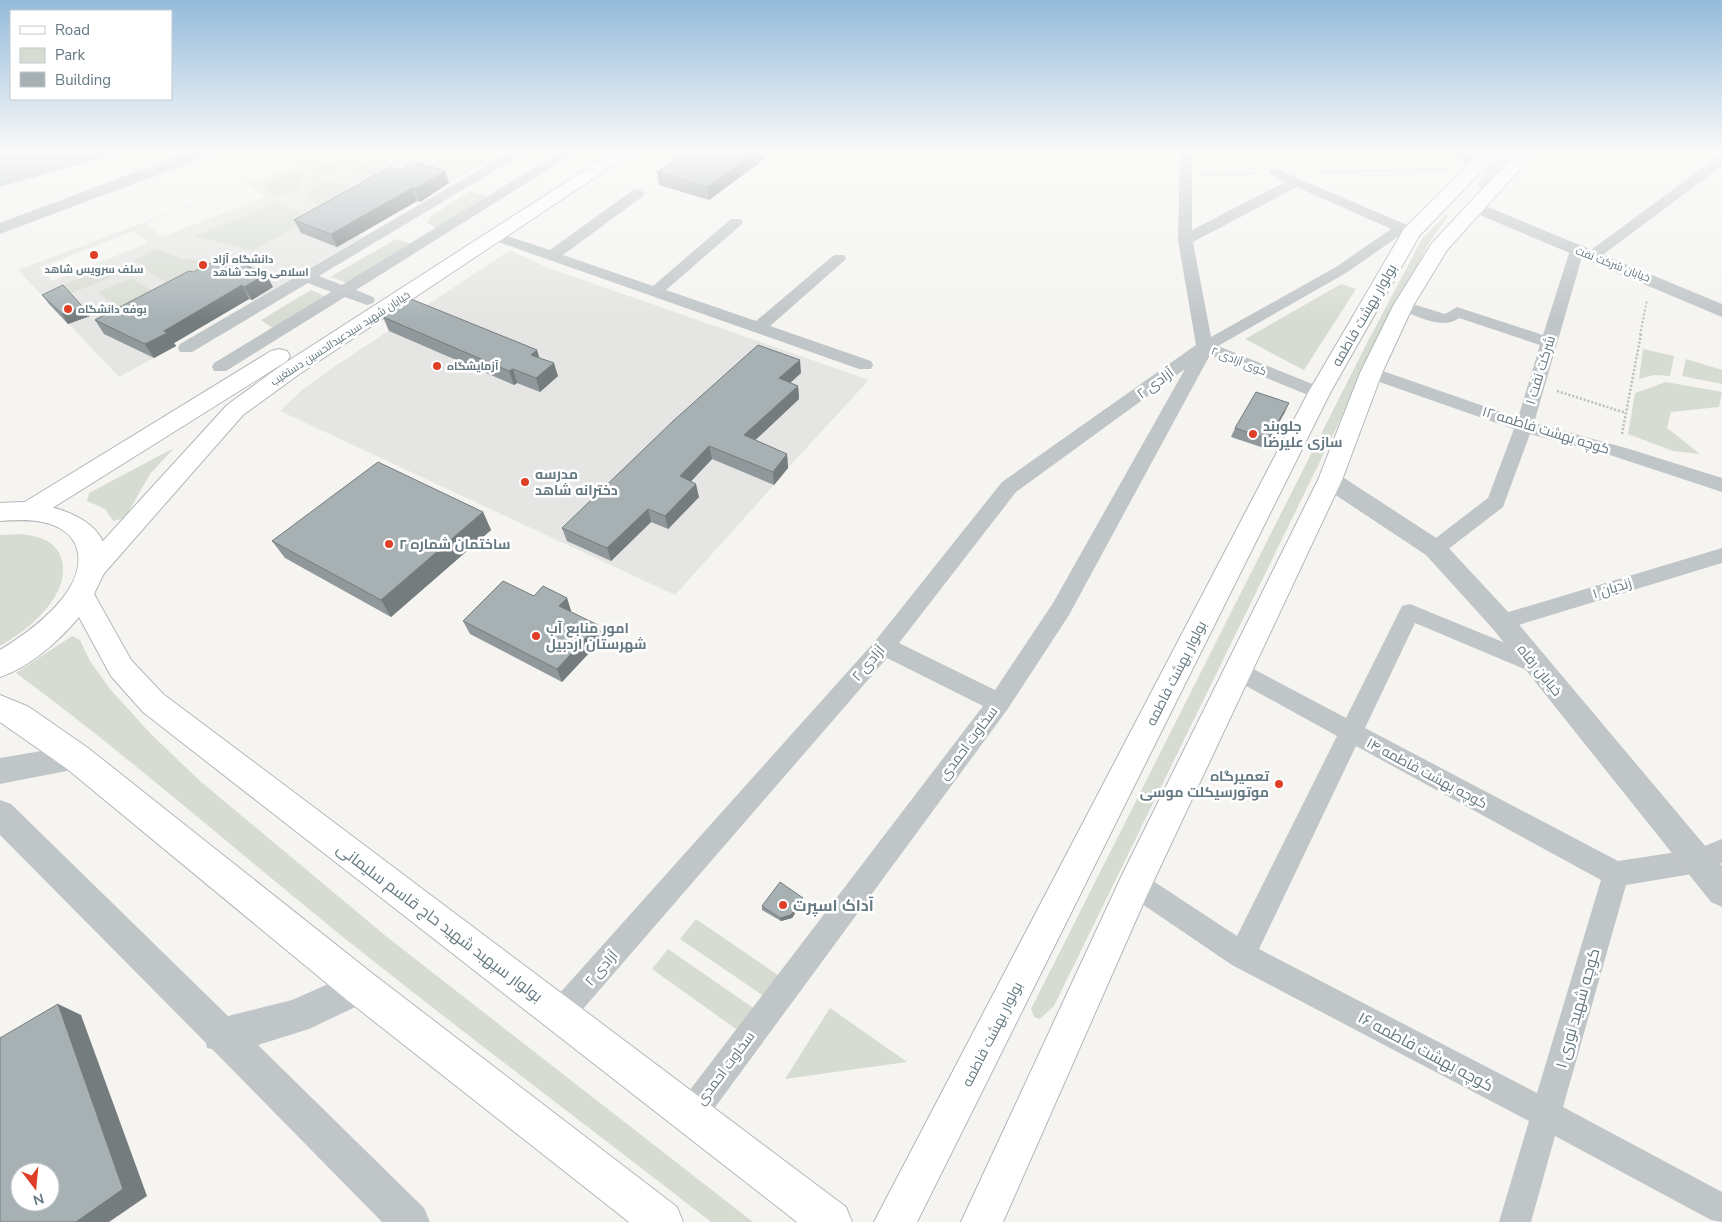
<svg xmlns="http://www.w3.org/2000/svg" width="1722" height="1222" viewBox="0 0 1722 1222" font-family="'Nunito Sans',Cairo,sans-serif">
	<rect width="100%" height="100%" fill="#f5f4f1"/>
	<g fill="#e5e6e4" fill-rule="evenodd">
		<path d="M 332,150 L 508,150 L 449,183 L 422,202 L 417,202 L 358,235 L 362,237 L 253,301 L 249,299 L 173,344 L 176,346 L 119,377 L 18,270 L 299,164 L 338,152 ZM 248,184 L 265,197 L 162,237 L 146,223 ZM 134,231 L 148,243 L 52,281 L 39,268 Z"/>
		<polygon points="510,250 546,267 869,380 788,468 758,454 742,471 774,485 675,595 280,411 302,390 331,369"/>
	</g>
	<g fill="#d7dcd2">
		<polygon points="1505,150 1516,150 1484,189 1481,188 1477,184 1493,161"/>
		<polygon points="339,160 341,166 311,183 313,168"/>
		<polygon points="355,160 391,174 372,185 353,177"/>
		<polygon points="303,169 299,188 276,198 262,184"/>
		<polygon points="328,179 359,192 330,208 308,200 311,187"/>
		<polygon points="470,191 493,198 441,230 427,223 431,216"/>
		<polygon points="277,203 313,218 252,251 194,236"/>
		<polygon points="1446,215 1449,215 1430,241 1391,316 1054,1006 1040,1019 1034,1017 1031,1009 1366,345 1422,239"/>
		<polygon points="396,239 416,245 353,285 330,277"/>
		<polygon points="156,249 181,258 214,264 175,286 153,275 134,260"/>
		<polygon points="114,266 122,273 69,294 60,286"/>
		<polygon points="132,278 161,297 102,325 95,318 116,307 98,292"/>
		<polygon points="1341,284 1356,289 1304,370 1245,339"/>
		<polygon points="311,290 331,299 277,331 261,320"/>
		<polygon points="1643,349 1674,356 1670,376 1654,375 1639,379"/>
		<polygon points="1686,359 1722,370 1722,384 1682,376"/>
		<polygon points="1666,382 1722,392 1719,407 1671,412 1667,428 1700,454 1673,451 1628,434 1635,393"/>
		<polygon points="174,448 150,474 125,518 113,521 105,509 87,501 89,493"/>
		<path d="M 20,534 C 27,535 36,536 43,539 C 51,542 58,549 61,557 C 73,594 29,630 0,646 L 0,535 Z"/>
		<path d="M 72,636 L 80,640 L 90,661 L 110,689 L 151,734 L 200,781 L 387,937 L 753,1222 L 711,1222 C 587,1126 461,1031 338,933 C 231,846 127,755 16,673 Z"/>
		<polygon points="696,919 785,980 771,1001 680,939"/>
		<polygon points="668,949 759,1012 743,1034 652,969"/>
		<polygon points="830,1008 907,1062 785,1079"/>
	</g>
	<polygon fill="#b7c5c7" points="0,150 131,150 0,187"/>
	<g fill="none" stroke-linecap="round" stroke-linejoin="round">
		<g stroke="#b0b7ba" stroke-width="2">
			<g id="secondary">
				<polygon points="616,150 636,150 298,375 243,415 100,578 91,581 82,578 78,571 82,564 227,405 282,365"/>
				<polygon points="1484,150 1502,150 1419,236 1330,393 917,1222 874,1222 1308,393 1404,229"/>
				<polygon points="1519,150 1537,150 1447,250 1413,306 1382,373 1342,480 1147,895 1003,1222 961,1222 1123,873 1318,480 1360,373 1393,306 1432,243"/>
				<polygon points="279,349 287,351 290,356 287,361 38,517 29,520 20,517 16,511 20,505 271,351"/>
			</g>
		</g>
		<g stroke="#b3b8bb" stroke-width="2">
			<g id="primary">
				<path d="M 21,502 C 58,505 119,522 104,573 C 101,580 97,587 94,594 L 131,660 L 163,694 L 846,1207 L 852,1222 L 797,1222 L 143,712 L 111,676 L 79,617 C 59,641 30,667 0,677 L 0,650 C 23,636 45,620 62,599 C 87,568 86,531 42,522 C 29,519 14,520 0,521 L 0,503 Z"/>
				<polygon points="0,695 29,707 88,748 373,974 677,1207 683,1222 629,1222 347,1000 66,768 0,722"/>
			</g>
		</g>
		<g stroke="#babdbe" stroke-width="2" stroke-dasharray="2 2" stroke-linecap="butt">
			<polyline points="1320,172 1447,169"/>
			<polyline points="1205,175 1257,173"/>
			<polyline points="1640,335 1647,300"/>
		</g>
		<g stroke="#babdbe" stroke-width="2.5" stroke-dasharray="2 2" stroke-linecap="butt">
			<polyline points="1557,391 1626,413"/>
			<polyline points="1622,434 1641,334"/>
		</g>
		<g fill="#c0c5c7" fill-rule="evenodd">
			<polygon points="513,150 529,150 319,276 342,285 563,150 579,150 356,290 373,297 375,300 373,303 367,305 345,297 226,371 214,371 212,367 214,363 331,292 308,283 192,352 180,352 178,348 180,344"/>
			<path d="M 1180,150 L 1192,150 L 1192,230 L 1285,182 L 1269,173 L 1271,170 L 1276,169 L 1407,225 L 1418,233 L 1411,237 L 1402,234 L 1346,273 L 1218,346 L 1325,389 L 1328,393 L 1325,397 L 1313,397 L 1210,355 L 1069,615 L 1007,710 L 702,1125 L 691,1129 L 680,1125 L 676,1114 L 680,1103 L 983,706 L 887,658 L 570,1024 L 560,1028 L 550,1024 L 546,1014 L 550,1004 L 876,640 L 1002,482 L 1196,345 L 1178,240 ZM 1297,187 L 1391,229 L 1336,267 L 1211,337 L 1193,242 ZM 1185,369 L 1053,603 L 995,690 L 899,643 L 1016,492 Z"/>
			<polygon points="1722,156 1722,166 1597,259 1587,259 1585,256 1587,253 1717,157"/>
			<polygon points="638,189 645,193 643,196 563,255 653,286 731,219 741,219 743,222 741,225 666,290 756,321 834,255 844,255 846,258 844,261 770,326 871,361 873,365 871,369 859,369 490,239 488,236 495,232 550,250 633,190"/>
			<path d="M 1577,246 L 1584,250 L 1534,423 L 1626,448 L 1722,478 L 1722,492 L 1613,456 L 1530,434 L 1503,507 L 1442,554 L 1435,556 L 1428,554 L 1425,549 L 1428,544 L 1488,498 L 1514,429 L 1365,377 L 1363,373 L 1365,369 L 1377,369 L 1518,418 L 1540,345 L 1459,318 C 1443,331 1416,315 1397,309 L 1395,306 L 1403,301 L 1445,314 L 1457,307 L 1543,335 L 1570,250 Z"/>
			<polygon points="1722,548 1722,563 1502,630 1494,628 1491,622 1494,616 1502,614"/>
			<path d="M 1410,604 L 1544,659 L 1547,665 L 1544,671 L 1536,674 L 1415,623 L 1365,728 L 1618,861 L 1697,849 L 1722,839 L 1722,863 L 1698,873 L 1626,885 L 1563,1107 L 1722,1192 L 1722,1222 L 1711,1220 L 1555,1136 L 1531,1222 L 1499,1222 L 1529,1121 L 1232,965 L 1126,893 L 1122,884 L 1126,875 L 1135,871 L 1144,875 L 1237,936 L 1337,736 L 1230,677 L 1227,671 L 1230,665 L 1238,662 L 1246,665 L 1346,718 L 1402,606 ZM 1356,746 L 1601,880 L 1537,1093 L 1259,949 Z"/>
		</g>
		<g fill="#c0c5c7" fill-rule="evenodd">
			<polygon points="194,150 218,150 216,153 0,234 0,223"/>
			<polygon points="1454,150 1470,150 1483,168 1481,171 1469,171"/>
			<polygon points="1476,202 1722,304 1722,317 1470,211 1467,207 1470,203"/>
			<polygon points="1330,472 1338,474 1444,543 1511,615 1722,866 1722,907 1711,902 1493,629 1426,555 1322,486 1318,480 1322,474"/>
			<polygon points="77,745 87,749 92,758 87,767 0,784 0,758"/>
			<polygon points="0,800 11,804 228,1016 292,1000 360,970 372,975 377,987 372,999 309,1029 258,1045 424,1208 430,1222 382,1222 212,1049 207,1048 206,1043 0,835"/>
		</g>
		<use href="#secondary" fill="#fff" fill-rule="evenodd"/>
		<use href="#primary" fill="#fff" fill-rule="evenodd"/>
	</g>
	<g fill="#90989b">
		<polygon points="689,150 766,150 767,157 709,200 659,185 657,172"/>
		<polygon points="400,170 445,171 449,183 420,202 417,201 337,247 301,233 294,220"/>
		<polygon points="193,272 273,287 252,300 249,299 174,343 176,346 154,358 104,334 95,320"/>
		<polygon points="42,295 83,307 90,316 68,324 49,304"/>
		<polygon points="383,317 539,358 558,376 540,392 517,383 514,385 389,331"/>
		<polygon points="801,373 790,383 798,386 799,399 755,440 787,454 788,468 774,485 712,459 691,481 699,497 668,529 651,522 611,561 567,541 562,528"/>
		<polygon points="1285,412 1264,448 1231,437 1235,428"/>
		<polygon points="483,512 491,530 391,617 285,558 272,541"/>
		<polygon points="534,596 567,598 571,611 571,612 603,638 562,682 470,634 463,621"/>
		<polygon points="803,898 803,901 792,918 781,921 762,910 762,906"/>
	</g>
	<g fill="#757c7e">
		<polygon points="758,150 766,150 767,157 709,200 707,187"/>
		<polygon points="445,171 449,183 420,202 415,189"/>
		<polygon points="412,188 417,201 337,247 331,234"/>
		<polygon points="266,274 273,287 252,300 244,287"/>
		<polygon points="242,285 249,299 174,343 176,346 154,358 145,344 164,331"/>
		<polygon points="83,307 90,316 68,324 62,314"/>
		<polygon points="537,350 541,363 531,355"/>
		<polygon points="800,360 801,373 780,392 779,378"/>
		<polygon points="554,363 558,376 540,392 536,378"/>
		<polygon points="513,369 517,383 514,385 509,371"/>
		<polygon points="798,386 799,399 746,449 744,435"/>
		<polygon points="1289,403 1285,412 1264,448 1268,439"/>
		<polygon points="709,446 712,459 683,490 680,476"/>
		<polygon points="787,454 788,468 774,485 773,472"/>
		<polygon points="696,484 699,497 668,529 665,516"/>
		<polygon points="648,509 651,522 611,561 607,548"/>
		<polygon points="483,512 491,530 391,617 381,600"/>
		<polygon points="567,598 571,611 564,619 559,606"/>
		<polygon points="598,625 603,638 562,682 557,669"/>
		<polygon points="803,898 803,901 792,918 781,921 780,918"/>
		<polygon points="58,1004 81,1015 147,1196 109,1222 76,1222"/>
	</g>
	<g fill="#a7b1b4" stroke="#757c7e" fill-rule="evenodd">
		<polygon points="689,150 758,150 707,187 657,172"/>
		<polygon points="415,162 445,171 415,189 412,188 331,234 294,220 390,167 400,170"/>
		<polygon points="225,256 266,274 244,287 242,285 164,331 167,333 145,344 95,320 189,271 193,272"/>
		<polygon points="63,285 83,307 62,314 42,295"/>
		<polygon points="411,299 537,350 531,355 554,363 536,378 513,369 509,371 383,317"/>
		<polygon points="758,345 800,360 779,378 798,386 744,435 787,454 773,472 709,446 680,476 696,484 665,516 648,509 607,548 562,528 672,422"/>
		<polygon points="1256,392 1289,403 1268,439 1235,428"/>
		<polygon points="378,462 483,512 381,600 272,541"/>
		<polygon points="503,581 534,596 543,586 567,598 559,606 598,625 557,669 463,621"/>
		<polygon points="780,882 803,898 791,915 780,918 762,906"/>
		<path d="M 58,1004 L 123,1189 L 76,1222 L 0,1222 L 0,1038 ZM 20,1172 L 50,1172 L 50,1202 L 20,1202 Z"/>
	</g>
	<linearGradient id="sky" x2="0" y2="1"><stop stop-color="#94bbdb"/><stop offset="0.47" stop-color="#fafaf9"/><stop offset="1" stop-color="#fafaf9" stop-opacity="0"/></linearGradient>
	<rect width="1722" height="321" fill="url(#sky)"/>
	<g fill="#df3e27" stroke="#fff" stroke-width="2">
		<circle cx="94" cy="255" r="5"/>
		<circle cx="203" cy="265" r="5"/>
		<circle cx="68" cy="309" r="5"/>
		<circle cx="437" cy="366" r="5"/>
		<circle cx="1253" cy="434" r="5"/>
		<circle cx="525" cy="482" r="5"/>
		<circle cx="389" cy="544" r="5"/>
		<circle cx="536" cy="636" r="5"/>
		<circle cx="1279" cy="784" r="5"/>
		<circle cx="783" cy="905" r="5"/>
	</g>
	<g text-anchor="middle" stroke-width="5" stroke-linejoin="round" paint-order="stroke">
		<g font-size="11" font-weight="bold" fill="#647881" stroke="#fff" text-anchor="start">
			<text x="213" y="263">دانشگاه آزاد<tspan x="213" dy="13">اسلامی واحد شاهد</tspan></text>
			<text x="94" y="273" text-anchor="middle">سلف سرویس شاهد</text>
			<text x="78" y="313">بوفه دانشگاه</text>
			<text x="447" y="370">آزمایشگاه</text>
		</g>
		<g font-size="11" fill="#647881" stroke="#fff">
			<text transform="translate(1613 264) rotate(21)" y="4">خیابان شرکت نفت</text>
			<text transform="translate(340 338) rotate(-33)" y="4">خیابان شهید سیدعبدالحسین دستغیب</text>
			<text transform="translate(1239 361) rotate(22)" y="4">کوی آزادی ۲</text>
		</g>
		<g font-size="14" fill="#647881" stroke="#fff">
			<text transform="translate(1364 315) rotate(-60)" y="5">بولوار بهشت فاطمه</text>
			<text transform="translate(1540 370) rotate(-73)" y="5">شرکت نفت ۱</text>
			<text transform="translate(1155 383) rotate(-36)" y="5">آزادی ۲</text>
			<text transform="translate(1546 430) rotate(17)" y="5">کوچه بهشت فاطمه ۱۲</text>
			<text transform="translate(1612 588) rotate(-17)" y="5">زندیان ۱</text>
			<text transform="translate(868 663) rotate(-49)" y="5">آزادی ۲</text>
			<text transform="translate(1540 670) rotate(51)" y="5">خیابان رفاه</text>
			<text transform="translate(1176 673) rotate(-63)" y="5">بولوار بهشت فاطمه</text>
			<text transform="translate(968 743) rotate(-53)" y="5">سخاوت احمدی</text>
			<text transform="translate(1427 773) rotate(28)" y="5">کوچه بهشت فاطمه ۱۴</text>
			<text transform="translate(601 968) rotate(-49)" y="5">آزادی ۲</text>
			<text transform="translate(992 1034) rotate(-63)" y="5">بولوار بهشت فاطمه</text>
			<text transform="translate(725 1068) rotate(-53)" y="5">سخاوت احمدی</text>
		</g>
		<g font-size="14" font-weight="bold" fill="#647881" stroke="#fff" text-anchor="start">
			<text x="1263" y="431">جلوبند<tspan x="1263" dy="16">سازی علیرضا</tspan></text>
			<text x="535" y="479">مدرسه<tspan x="535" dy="16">دخترانه شاهد</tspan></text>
			<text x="399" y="549">ساختمان شماره ۲</text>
			<text x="546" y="633">امور منابع آب<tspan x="546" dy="16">شهرستان اردبیل</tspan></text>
			<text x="1269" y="781" text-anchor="end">تعمیرگاه<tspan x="1269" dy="16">موتورسیکلت موسی</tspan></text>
		</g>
		<g font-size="16" font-weight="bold" fill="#647881" stroke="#fff" text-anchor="start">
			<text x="793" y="911">آداک اسپرت</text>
		</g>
		<g font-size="16" fill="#647881" stroke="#fff">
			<text transform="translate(440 922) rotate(37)" y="6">بولوار سپهبد شهید حاج قاسم سلیمانی</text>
			<text transform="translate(1577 1008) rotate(-74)" y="6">کوچه شهید نوری ۱</text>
			<text transform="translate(1426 1051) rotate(28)" y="6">کوچه بهشت فاطمه ۱۶</text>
		</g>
	</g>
	<rect x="10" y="10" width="162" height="90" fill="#ffffff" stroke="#c1c9cd"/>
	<rect x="20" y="26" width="25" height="8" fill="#ffffff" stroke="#c1c9cd"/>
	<text x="55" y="35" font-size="15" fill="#647881">Road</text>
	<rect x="20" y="48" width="25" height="15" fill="#d7dcd2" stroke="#c1c9cd"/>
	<text x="55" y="60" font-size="15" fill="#647881">Park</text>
	<rect x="20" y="72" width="25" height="15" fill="#a7b1b4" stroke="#c1c9cd"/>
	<text x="55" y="85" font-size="15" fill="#647881">Building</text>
	<g transform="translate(35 1187) rotate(164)"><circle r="24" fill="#ffffff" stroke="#c1c9cd"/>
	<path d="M0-4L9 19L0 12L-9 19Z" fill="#df3e27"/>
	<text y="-8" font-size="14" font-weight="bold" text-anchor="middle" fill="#647881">N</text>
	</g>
</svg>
